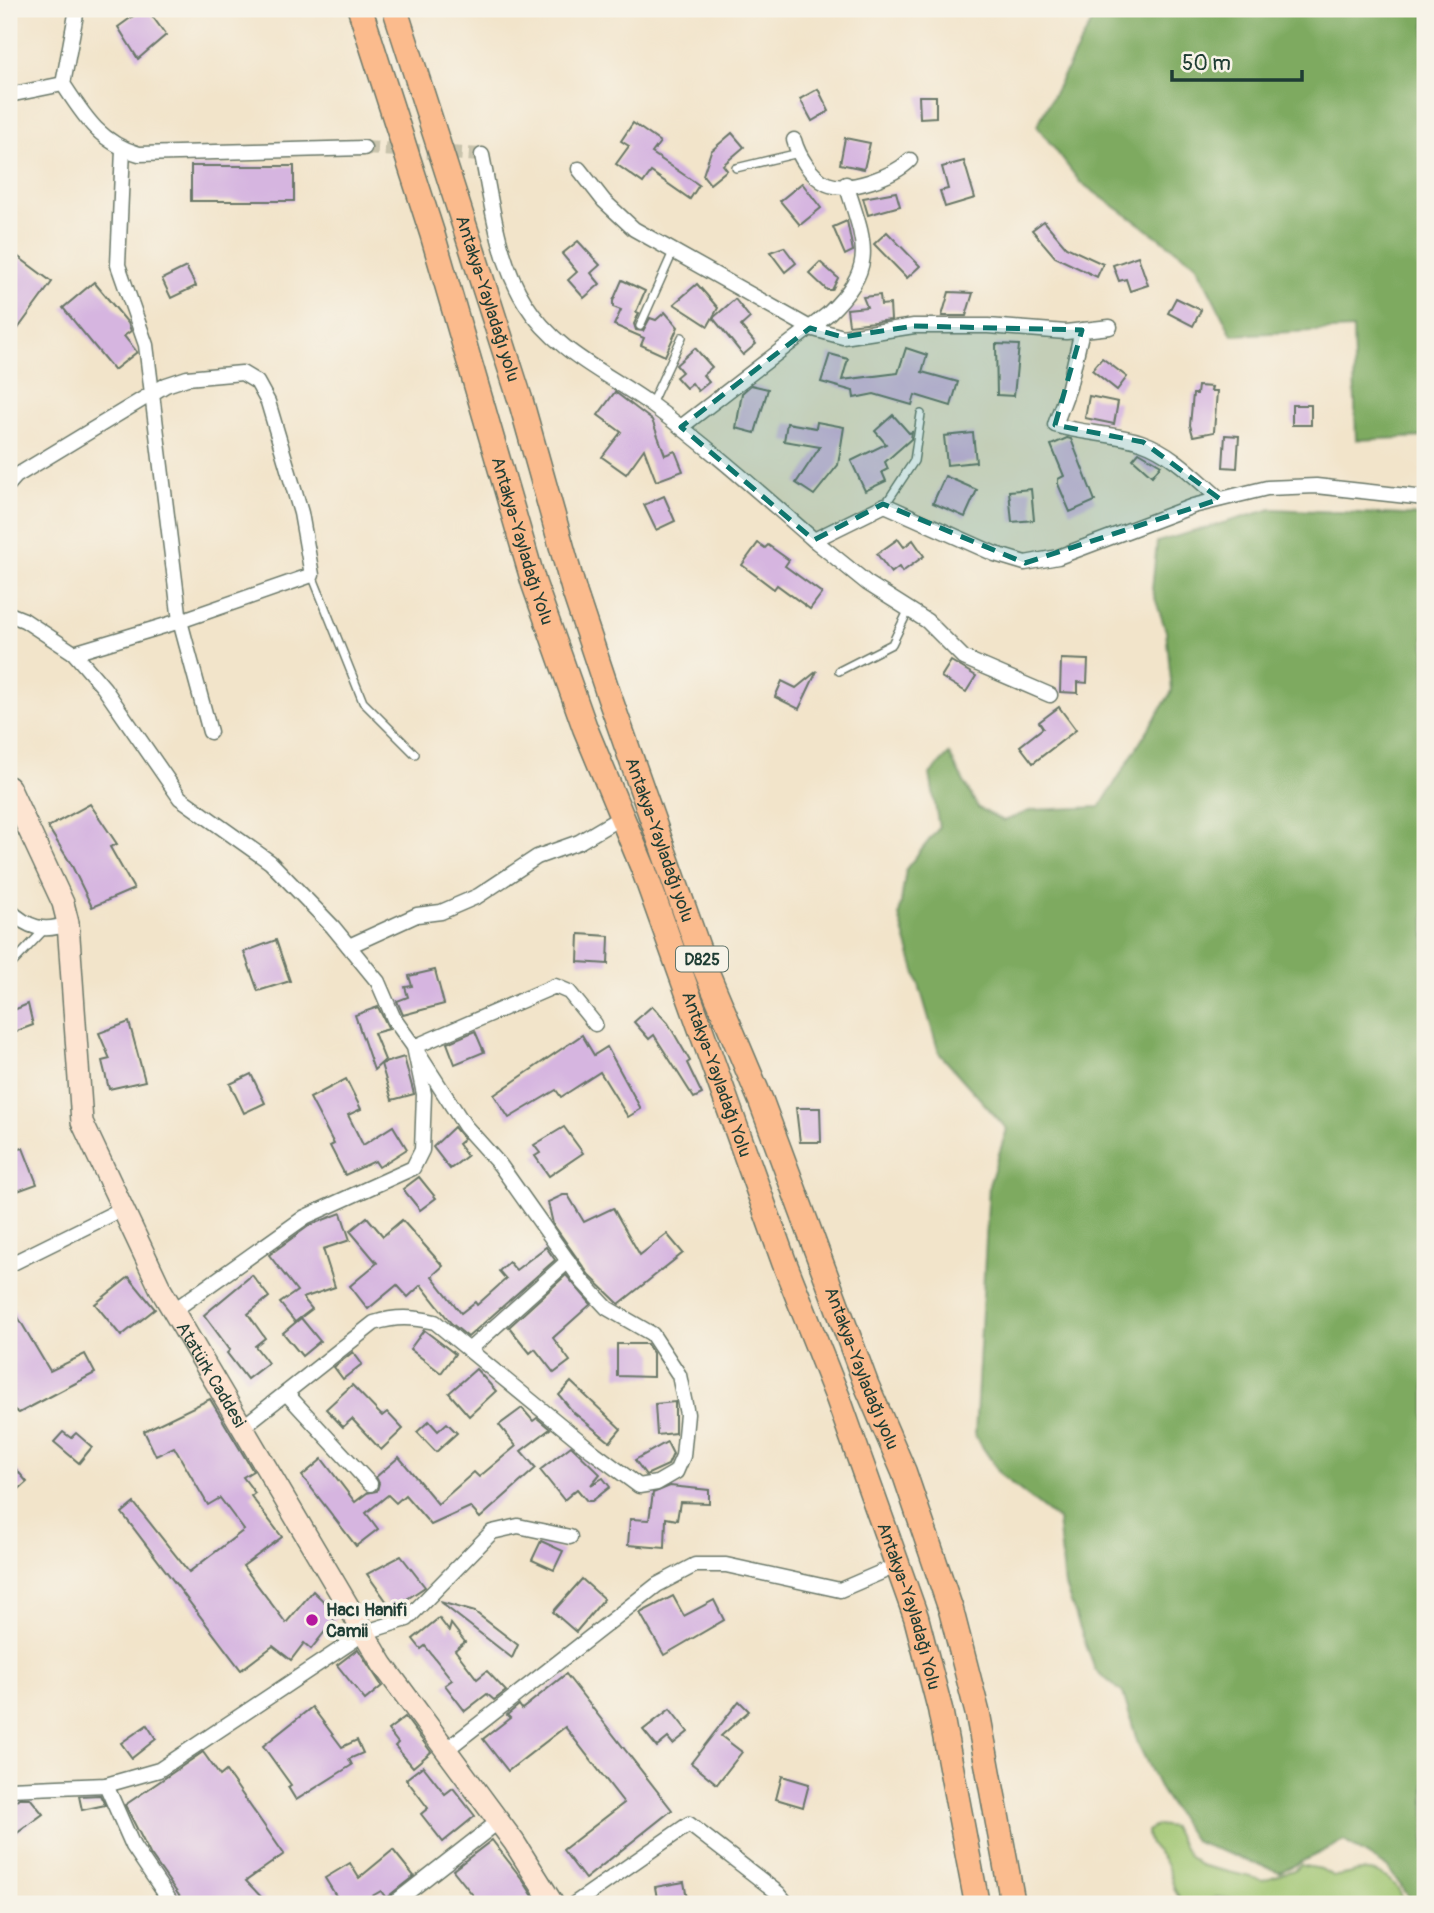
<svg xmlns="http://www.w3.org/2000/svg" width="1434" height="1913" viewBox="0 0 1434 1913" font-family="Pangolin,sans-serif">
	<rect width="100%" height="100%" fill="#f7f3e8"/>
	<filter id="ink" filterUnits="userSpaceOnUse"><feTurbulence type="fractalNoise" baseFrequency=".0143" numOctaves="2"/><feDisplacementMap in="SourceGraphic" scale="14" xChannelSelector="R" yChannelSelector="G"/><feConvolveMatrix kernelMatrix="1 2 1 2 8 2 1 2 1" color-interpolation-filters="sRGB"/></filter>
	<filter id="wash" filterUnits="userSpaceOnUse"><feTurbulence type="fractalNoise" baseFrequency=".00686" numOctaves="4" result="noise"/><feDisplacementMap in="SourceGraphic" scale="28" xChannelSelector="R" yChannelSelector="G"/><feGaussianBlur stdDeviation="1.57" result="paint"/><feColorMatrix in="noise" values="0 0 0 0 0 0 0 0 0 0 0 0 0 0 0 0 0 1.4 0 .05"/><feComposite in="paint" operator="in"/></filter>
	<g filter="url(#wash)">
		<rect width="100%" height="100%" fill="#f2e4ca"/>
		<path fill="#9ec46e" stroke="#5e8051" stroke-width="2" d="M 1157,1825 L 1172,1827 L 1189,1856 L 1199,1865 L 1263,1880 L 1294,1870 L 1300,1865 L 1321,1869 L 1333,1876 C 1343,1876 1352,1872 1362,1871 C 1382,1869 1401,1886 1404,1904 L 1266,1904 L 1217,1897 L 1200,1904 L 1185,1904 C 1170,1891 1174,1875 1163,1859 C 1156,1849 1147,1846 1147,1831 Z"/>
		<g fill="#7eaa61" stroke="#4e744a" stroke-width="2">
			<polygon points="1045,9 1425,9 1425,437 1356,440 1353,329 1232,335 1196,264 1080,182 1037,126 1095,16"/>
			<polygon points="1272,509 1425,516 1425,1904 1414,1904 1388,1868 1344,1841 1280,1872 1195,1842 1161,1791 1138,1744 1123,1693 1095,1670 1065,1586 1058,1520 1002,1476 975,1436 989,1185 1007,1129 939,1053 899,916 906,869 939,828 930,774 949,754 978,808 1004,821 1032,810 1100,807 1172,691 1166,631 1152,589 1157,542"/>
		</g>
		<g id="blocks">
			<g fill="#d6b5e0">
				<polygon points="143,9 147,9 166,35 138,59 118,27"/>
				<polygon points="818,89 829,111 812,121 800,99"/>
				<polygon points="919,96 936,96 936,117 920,118"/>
				<polygon points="633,123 660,142 652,153 699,185 690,199 651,172 643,183 616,164 629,146 621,141"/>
				<polygon points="732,133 744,147 723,165 727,170 710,184 703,175 711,151"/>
				<polygon points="845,138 870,143 864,169 840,164"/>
				<polygon points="964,161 975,198 945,207 940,191 948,189 942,167"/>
				<rect x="191" y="166" width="103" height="35"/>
				<polygon points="802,183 821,208 800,225 780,201"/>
				<polygon points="896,192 900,206 868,215 863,198"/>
				<polygon points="847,221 853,251 845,255 833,227"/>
				<polygon points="1044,221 1066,247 1103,264 1097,277 1055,257 1032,230"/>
				<polygon points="887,232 920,266 907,278 874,244"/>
				<polygon points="578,241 600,265 591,273 600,284 584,298 568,280 577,272 562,254"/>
				<polygon points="784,247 796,263 785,272 770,252"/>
				<polygon points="9,250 52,282 9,341"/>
				<polygon points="1138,256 1148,285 1130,291 1126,279 1119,281 1113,265"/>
				<polygon points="820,262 838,278 832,290 827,290 809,273"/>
				<polygon points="186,267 196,286 171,298 162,279"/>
				<polygon points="622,280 645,291 636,312 639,313 634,324 636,330 643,331 650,318 656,320 665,312 678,327 665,356 641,345 644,338 614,325 621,310 613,307 613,301"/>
				<polygon points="94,282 128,323 131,331 124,336 137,352 114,370 63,308"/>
				<polygon points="697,284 718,308 708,326 674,304"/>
				<polygon points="949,292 973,293 966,316 942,316"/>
				<polygon points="880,295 881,305 890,304 891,320 849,325 847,309 867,307 863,297"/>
				<polygon points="1176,298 1201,310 1193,326 1168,313"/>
				<polygon points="735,299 750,318 741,326 756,344 743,355 713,318"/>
				<polygon points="996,344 1019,345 1014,396 997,395"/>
				<polygon points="695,348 712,367 703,375 709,382 698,391 692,383 686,388 676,377 682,372 676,365"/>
				<polygon points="906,348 927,355 922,372 958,382 951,406 915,395 912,405 874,394 854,398 853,391 821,382 830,354 848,359 842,380 898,373"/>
				<polygon points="1102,358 1127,377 1117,390 1092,370"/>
				<polygon points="751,385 768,389 755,433 736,428 742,393"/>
				<polygon points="1198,386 1212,387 1211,391 1217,391 1214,432 1193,436 1190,425 1193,394 1197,394"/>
				<polygon points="615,392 652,420 665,455 675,451 683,471 656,481 644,449 626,474 602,457 621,432 598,415"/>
				<polygon points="1089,396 1118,402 1114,424 1085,418"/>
				<rect x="1292" y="405" width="19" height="20"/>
				<polygon points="893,415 909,433 912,432 911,439 885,462 888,469 882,472 886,481 865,491 851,461 886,444 875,431"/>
				<polygon points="817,422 844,427 838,465 814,495 796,483 820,447 784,441 787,423 816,428"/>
				<polygon points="973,433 976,462 947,465 944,436"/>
				<polygon points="1225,435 1239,436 1237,468 1223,467"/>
				<polygon points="1067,438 1071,439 1095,501 1070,512 1058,484 1058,479 1064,476 1051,445"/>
				<polygon points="1139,452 1161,465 1152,476 1133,459"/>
				<polygon points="945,476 977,490 965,517 933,503"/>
				<polygon points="1031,489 1034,520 1012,522 1009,491"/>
				<polygon points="664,496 675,521 656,530 644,505"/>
				<polygon points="898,539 904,547 913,540 924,556 902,572 899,567 891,573 877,554"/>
				<polygon points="758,543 765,548 768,545 789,560 785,566 822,593 810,609 777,585 774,589 742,565"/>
				<polygon points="1061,659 1088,660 1087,683 1078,682 1078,693 1060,692"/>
				<polygon points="951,661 976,676 966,692 941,677"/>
				<polygon points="817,671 799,709 775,697 782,681 796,688"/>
				<polygon points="1059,707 1076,730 1033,763 1020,746 1043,728 1039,722"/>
				<polygon points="90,804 117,844 110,847 134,889 92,907 71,864 48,827"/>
				<polygon points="579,934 609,936 608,964 578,962"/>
				<polygon points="276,940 290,981 258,991 244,952"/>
				<polygon points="435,970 444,1004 403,1015 397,1001 408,997 405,987 412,986 409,976"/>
				<polygon points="28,1004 33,1025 9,1034 9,1012"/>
				<polygon points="652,1006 668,1023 690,1061 687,1063 702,1094 694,1098 654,1035 649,1039 634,1022"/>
				<polygon points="378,1007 389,1029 374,1033 385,1060 374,1070 355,1015"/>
				<polygon points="129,1022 145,1081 109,1089 102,1061 110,1059 99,1033"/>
				<polygon points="475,1031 484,1052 455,1064 447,1043"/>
				<polygon points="582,1035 594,1055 607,1047 641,1109 628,1117 600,1072 561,1097 556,1090 509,1118 494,1095"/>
				<polygon points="404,1057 414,1094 392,1100 381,1064"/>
				<polygon points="251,1074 265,1103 244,1113 230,1084"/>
				<polygon points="346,1079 361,1109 348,1115 363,1145 393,1126 407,1149 379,1167 375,1161 345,1175 330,1146 334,1144 310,1098"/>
				<polygon points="796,1108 820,1108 821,1142 800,1142"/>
				<polygon points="454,1127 464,1139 458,1144 467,1156 450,1169 433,1147"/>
				<polygon points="564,1127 583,1153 549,1176 535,1156 540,1153 534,1145"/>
				<polygon points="23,1148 37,1184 9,1194 9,1152"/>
				<polygon points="419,1177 436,1198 420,1210 403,1189"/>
				<polygon points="563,1195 568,1195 584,1222 613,1208 640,1255 667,1234 683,1253 619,1304 589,1275 553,1224 548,1202"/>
				<polygon points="341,1213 350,1240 323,1249 335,1287 303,1298 312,1309 295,1322 280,1303 297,1291 269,1255 310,1225"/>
				<polygon points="367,1217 383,1236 402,1220 443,1266 432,1276 461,1313 475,1302 477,1305 506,1279 499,1271 509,1262 516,1270 546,1247 555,1260 468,1337 451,1323 421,1285 408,1297 397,1285 368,1309 350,1286 377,1263 350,1231"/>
				<polygon points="252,1275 269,1297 248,1314 265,1338 255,1346 268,1363 247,1379 227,1353 230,1350 204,1315"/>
				<polygon points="566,1275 591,1304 553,1338 570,1361 554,1373 535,1349 530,1353 509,1327"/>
				<polygon points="129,1277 155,1309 121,1336 95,1304"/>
				<polygon points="9,1302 50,1371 85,1354 95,1373 19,1413 9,1406"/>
				<polygon points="301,1318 320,1341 302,1356 283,1333"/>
				<polygon points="424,1330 455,1354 441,1373 410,1349"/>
				<polygon points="617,1344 647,1344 653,1353 653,1377 617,1376"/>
				<polygon points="353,1352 362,1364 343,1379 334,1367"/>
				<polygon points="476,1369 496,1391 469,1416 449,1393"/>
				<polygon points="571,1382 621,1429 610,1442 573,1412 559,1395"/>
				<polygon points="352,1385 382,1416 387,1412 403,1429 381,1450 352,1419 343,1427 326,1409"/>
				<polygon points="210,1399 253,1471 243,1477 255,1493 251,1496 282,1537 243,1566 286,1623 313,1591 338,1615 311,1649 304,1643 291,1660 273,1646 241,1670 122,1513 134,1503 189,1572 244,1530 220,1498 208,1505 174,1447 156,1456 144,1431"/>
				<polygon points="675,1402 675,1433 657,1435 655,1404"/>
				<polygon points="522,1408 533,1421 537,1418 550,1429 521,1451 536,1468 480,1518 470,1507 431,1525 405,1495 396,1503 388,1495 366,1513 378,1529 356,1546 302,1476 322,1459 355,1502 367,1493 377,1491 379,1483 376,1477 399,1457 438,1504 474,1472 479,1477 516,1446 499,1425"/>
				<polygon points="429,1421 438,1431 447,1423 457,1433 436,1452 417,1432"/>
				<polygon points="63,1432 71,1438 76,1433 92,1447 79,1463 54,1442"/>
				<polygon points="667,1442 673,1454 668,1465 646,1475 635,1460"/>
				<polygon points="571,1446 600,1474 591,1485 603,1478 610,1487 592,1501 587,1501 577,1489 564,1500 540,1470"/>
				<polygon points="9,1461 27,1482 9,1498"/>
				<polygon points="670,1486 709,1490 709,1503 680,1502 677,1520 666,1518 665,1548 628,1545 630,1519 649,1520 653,1493"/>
				<polygon points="541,1541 563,1551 554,1570 532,1560"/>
				<polygon points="401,1556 425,1587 392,1609 367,1574"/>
				<polygon points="582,1579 604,1599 576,1632 553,1612"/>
				<polygon points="673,1596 684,1616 714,1600 724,1620 664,1655 640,1613"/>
				<polygon points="440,1602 475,1612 518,1645 512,1658"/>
				<polygon points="439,1618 449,1631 451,1624 465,1642 455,1650 477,1679 487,1671 506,1691 494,1700 487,1694 465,1711 445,1685 452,1680 425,1646 421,1649 413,1639"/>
				<polygon points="358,1649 382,1686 365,1700 337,1665"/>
				<polygon points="566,1674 672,1810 585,1879 563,1850 624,1803 565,1727 508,1771 483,1739 510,1718 507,1715 519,1705 522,1709"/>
				<polygon points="739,1701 749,1711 721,1736 742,1752 717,1784 691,1763"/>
				<polygon points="312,1707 342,1747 357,1740 363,1753 349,1759 352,1765 296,1800 288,1787 291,1785 263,1746"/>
				<polygon points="670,1709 688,1732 673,1744 668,1738 657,1747 643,1730"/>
				<polygon points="405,1717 431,1752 413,1767 395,1746 398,1743 388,1730"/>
				<polygon points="147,1725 156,1739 132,1758 121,1743"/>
				<polygon points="203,1752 220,1776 226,1771 284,1854 246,1881 268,1904 185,1904 150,1854 125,1805"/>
				<polygon points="423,1766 445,1794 453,1788 475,1816 443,1842 421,1814 428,1808 406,1779"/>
				<polygon points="782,1776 809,1784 803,1807 776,1799"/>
				<polygon points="100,1795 105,1805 82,1810 79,1796"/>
				<polygon points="19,1798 30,1798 43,1814 9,1839 9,1806"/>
				<polygon points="492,1840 522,1879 538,1904 480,1904 453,1870"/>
				<polygon points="393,1850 414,1876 386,1898 381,1891 358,1904 341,1904 325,1878 350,1863 359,1878"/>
				<polygon points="684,1882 688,1904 658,1904 655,1887"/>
			</g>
		</g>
	</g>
	<g filter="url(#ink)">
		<use href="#blocks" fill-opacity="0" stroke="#697768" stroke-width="2"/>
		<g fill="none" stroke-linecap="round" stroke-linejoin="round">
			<polyline stroke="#c8c3ac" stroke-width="14" stroke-dasharray="14 7" stroke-linecap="butt" points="364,148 482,155"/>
			<g stroke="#697768" stroke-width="10">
				<g id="service">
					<polyline points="736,168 799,153"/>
					<polyline points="640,326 673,252"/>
					<polyline points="651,404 682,337"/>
					<polyline points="885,505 914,461 921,414"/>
					<polyline points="312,575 363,702 415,754"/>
					<polyline points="839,671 892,644 909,609"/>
					<polyline points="9,967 44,930"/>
				</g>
			</g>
			<g stroke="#697768" stroke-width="17">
				<g id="minor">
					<polyline points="63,84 77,9"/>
					<path d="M 9,95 L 63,84 C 84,116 100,143 139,154 L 364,148"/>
					<path d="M 794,140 C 798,155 811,177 827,184 C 849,193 894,176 910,160"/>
					<polyline points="123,149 118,265 146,345 180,621 210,732"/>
					<path d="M 482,155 C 492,205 498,260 525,303 C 556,353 608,373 653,406 C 709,447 761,494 814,540 L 885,505 L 995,554 L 1025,563 L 1058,557 L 1193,506 L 1267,488 L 1316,486 L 1425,498"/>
					<polyline points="579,169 604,201 634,229 810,328 843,337 914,326 988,326 1066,332 1110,327"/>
					<path d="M 1082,330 L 1069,387 L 1055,425 C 1083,434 1113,433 1141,442 C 1171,452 1196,478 1220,499"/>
					<path d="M 681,427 L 828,314 C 878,266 865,244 846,184"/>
					<polyline points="9,484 16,476 166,385 187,378 242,373 257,382 268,402 301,513 312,575 180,621 74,653"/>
					<polyline points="814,540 867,583 927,621 964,658 1050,695"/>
					<polyline points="9,614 24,620 74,653 104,688 180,798 270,862 333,927 378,982 394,1019 414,1047 424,1094 422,1150 413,1168 305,1217 173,1311"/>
					<path d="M 9,910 C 27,927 44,934 68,923"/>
					<polyline points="349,946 417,915 441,912 478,896 537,857 579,842 623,816"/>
					<polyline points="9,1265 122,1209"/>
					<polyline points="469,1350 568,1261"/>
					<polyline points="286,1393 370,1484"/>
					<path d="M 244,1426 L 374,1323 C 396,1316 412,1317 435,1322 L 592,1451 L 639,1486 L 657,1483 L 676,1472 L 683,1456 L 687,1414 L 679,1375 L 652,1334 L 607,1308 L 582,1281 L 500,1165 L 465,1126 L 414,1047 L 555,986 L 569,992 L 595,1024"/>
					<polyline points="446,1750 657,1585 695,1565 726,1565 840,1590 898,1565"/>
					<polyline points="106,1785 133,1846 172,1904"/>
					<polyline points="9,1789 106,1785 159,1770 366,1632 407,1619 492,1532 518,1526 570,1537"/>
					<polyline points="393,1904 499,1821"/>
					<polyline points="574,1904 689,1824 778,1893 787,1904"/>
				</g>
			</g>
			<g stroke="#697768" stroke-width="24">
				<g id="secondary">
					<path id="s1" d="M 9,787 L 63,903 L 68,923 L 82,1122 L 161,1290 L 383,1665 L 514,1842 L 553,1904"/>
				</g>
			</g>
			<g stroke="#697768" stroke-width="27">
				<g id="trunk">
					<path id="s2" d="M 360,9 L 432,233 L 534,584 L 585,728 L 643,868 L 784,1262 L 838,1398 L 916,1617 L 940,1709 L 977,1904"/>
					<path id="s3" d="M 395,9 L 521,402 L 575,594 L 609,696 L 705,968 L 761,1101 L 866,1384 L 904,1472 L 951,1610 L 978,1715 L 1013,1904"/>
				</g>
			</g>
			<use href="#service" stroke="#fff" stroke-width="7"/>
			<use href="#minor" stroke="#fff" stroke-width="14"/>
			<use href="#secondary" stroke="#fde4d1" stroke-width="21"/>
			<use href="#trunk" stroke="#fbbb8d" stroke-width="24"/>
		</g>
	</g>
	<path fill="#0f766e" fill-opacity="0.2" stroke="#0f766e" stroke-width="5" stroke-dasharray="14 9" stroke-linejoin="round" d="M 914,326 L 1082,330 L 1055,425 L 1143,442 L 1220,499 L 1025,563 L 883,504 L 814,540 L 681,427 L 810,328 L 843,337 Z"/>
	<circle fill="#b5179e" stroke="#f7f3e8" stroke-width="2.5" cx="312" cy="1620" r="7"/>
	<g text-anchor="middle" stroke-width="7" stroke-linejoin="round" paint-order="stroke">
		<rect fill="#f7f3e8" stroke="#60746a" stroke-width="2" x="676" y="946.5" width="52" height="25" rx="5"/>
		<g font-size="16" font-weight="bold" fill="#1f3d34">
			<text x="702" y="965">D825</text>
		</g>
		<g font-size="18" fill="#1f3d34" stroke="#f7f3e8">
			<text dy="6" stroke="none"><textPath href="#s3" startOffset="304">Antakya-Yayladağı yolu</textPath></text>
			<text dy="6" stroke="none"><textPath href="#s2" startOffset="556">Antakya-Yayladağı Yolu</textPath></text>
			<text dy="6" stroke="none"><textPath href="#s3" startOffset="872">Antakya-Yayladağı yolu</textPath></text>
			<text dy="6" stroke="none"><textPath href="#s2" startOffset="1124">Antakya-Yayladağı Yolu</textPath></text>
			<text dy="6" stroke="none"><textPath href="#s3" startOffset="1438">Antakya-Yayladağı yolu</textPath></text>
			<text dy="6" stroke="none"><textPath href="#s1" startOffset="632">Atatürk Caddesi</textPath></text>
			<text dy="6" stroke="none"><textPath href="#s2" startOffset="1690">Antakya-Yayladağı Yolu</textPath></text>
		</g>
		<g font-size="18" font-weight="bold" fill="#1f3d34" stroke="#f7f3e8" text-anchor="start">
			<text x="326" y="1616">Hacı Hanifi<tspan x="326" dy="21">Camii</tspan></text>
		</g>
	</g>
	<rect width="1434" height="1913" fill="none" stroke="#f7f3e8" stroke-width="35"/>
	<path d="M1172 70v10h130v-10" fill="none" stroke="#1f3d34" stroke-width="3.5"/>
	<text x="1182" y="70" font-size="21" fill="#1f3d34" stroke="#f7f3e8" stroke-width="5" paint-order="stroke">50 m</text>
</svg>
